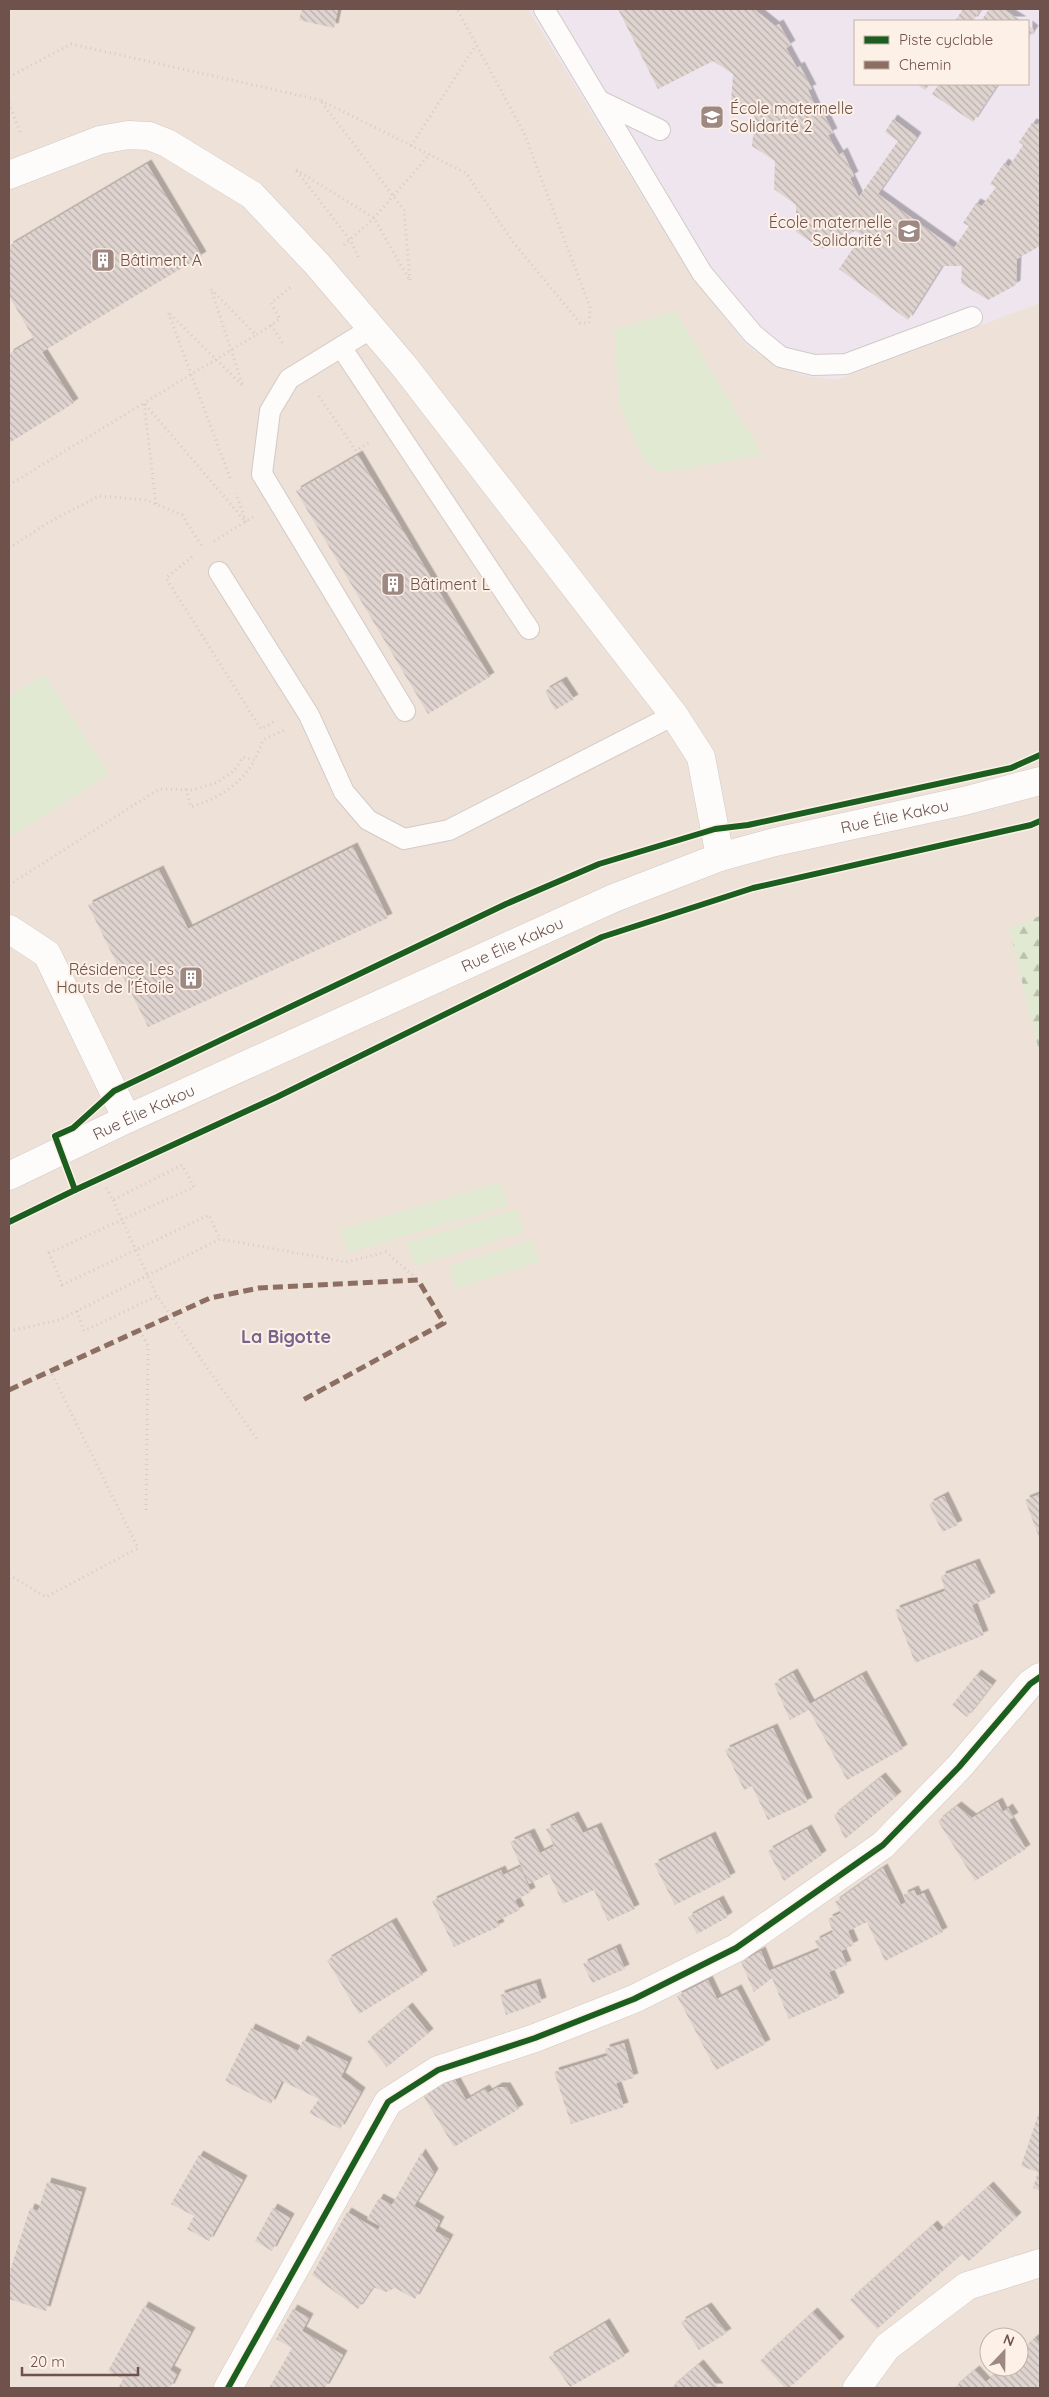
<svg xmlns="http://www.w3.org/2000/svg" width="1049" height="2397" viewBox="0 0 1049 2397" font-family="Quicksand,sans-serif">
	<defs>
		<pattern id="forest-firs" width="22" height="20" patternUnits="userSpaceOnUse" patternTransform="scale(1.25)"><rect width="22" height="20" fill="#e2e9d3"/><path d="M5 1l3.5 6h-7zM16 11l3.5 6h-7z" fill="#bbbfad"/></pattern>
		<pattern id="building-back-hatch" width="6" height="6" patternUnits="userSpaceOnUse" patternTransform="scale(1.25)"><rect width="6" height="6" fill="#dfd4d0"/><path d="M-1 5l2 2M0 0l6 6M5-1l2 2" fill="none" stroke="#b9afab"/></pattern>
		<filter id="shadow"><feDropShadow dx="4.5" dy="-4.5" stdDeviation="0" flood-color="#0004"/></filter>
	</defs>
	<rect width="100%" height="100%" fill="#f3ede7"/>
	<path fill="#eee1d7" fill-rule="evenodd" d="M 9,9 L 1040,9 L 1040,2388 L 9,2388 ZM 855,21 L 1028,21 L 1028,84 L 855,84 ZM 989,2337 L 1019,2337 L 1019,2367 L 989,2367 Z"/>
	<path fill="#eee5ef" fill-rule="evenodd" d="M 528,9 L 1040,9 L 1040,303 L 837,380 L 805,376 L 777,366 L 747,346 L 691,276 ZM 855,21 L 1028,21 L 1028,84 L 855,84 Z"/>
	<polygon fill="url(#forest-firs)" points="1040,916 1040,1055 1009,928"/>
	<g fill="#e2e9d3">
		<polygon points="675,311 763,455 659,473 642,458 620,406 614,330"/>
		<polygon points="44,674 109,774 9,838 9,696"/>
		<polygon points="501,1182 508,1206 348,1253 340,1229"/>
		<polygon points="517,1209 524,1232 415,1266 407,1242"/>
		<polygon points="532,1240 539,1262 456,1289 448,1266"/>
	</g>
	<g fill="url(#building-back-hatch)" filter="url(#shadow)">
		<polygon points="302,9 338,9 334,28 299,20"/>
		<polygon points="618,9 711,9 712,11 716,9 754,9 775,26 779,24 791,45 786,48 797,68 800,66 812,89 808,90 818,112 822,110 833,133 828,135 839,155 843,152 854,176 850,178 859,197 898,141 885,132 893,119 917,137 878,194 954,248 969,226 963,223 976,203 982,206 996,187 990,184 1004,163 1009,167 1023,145 1019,142 1032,123 1037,125 1040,121 1040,246 1017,259 1016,285 988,300 961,283 962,266 942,266 908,320 839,269 862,235 855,231 822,249 796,232 796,205 774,189 775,161 752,146 755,117 731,102 733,74 713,61 658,89"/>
		<polygon points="963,9 981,9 973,21 955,21"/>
		<polygon points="989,9 1003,9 1022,21 981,21"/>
		<polygon points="1028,25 1034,30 1028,39"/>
		<polygon points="917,84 930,84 925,90"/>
		<polygon points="939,84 998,84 973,122 932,94"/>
		<polygon points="147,164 202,256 42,352 74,403 9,443 9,354 34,339 9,296 9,246"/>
		<polygon points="358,455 490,677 428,714 296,491"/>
		<polygon points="562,681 574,699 555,710 545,691"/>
		<polygon points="353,847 388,918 148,1027 88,905 159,870 188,929"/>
		<polygon points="1040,1494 1040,1540 1025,1500"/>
		<polygon points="944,1496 958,1525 942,1532 929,1504"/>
		<polygon points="975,1563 991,1597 972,1605 984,1635 915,1663 895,1610 945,1591 941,1576"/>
		<polygon points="793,1673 810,1704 862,1675 903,1749 847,1780 809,1710 790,1720 774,1684"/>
		<polygon points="977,1674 992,1685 967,1717 952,1705"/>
		<polygon points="773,1728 808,1802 768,1820 752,1786 744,1790 725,1750"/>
		<polygon points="881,1777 897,1796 845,1839 834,1815"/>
		<polygon points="998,1802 1003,1812 1008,1808 1014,1817 1009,1820 1026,1849 975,1881 938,1821 957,1806 972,1818"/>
		<polygon points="574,1816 583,1833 597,1827 635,1909 608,1921 594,1890 563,1904 549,1874 529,1884 510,1842 530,1833 540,1853 554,1846 546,1829"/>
		<polygon points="807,1829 822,1855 784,1881 768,1851"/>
		<polygon points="711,1836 731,1877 675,1905 654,1864"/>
		<polygon points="520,1867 531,1892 515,1900 520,1910 497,1921 500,1926 454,1947 432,1901 501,1870 503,1875"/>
		<polygon points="883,1868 901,1905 906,1902 903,1895 914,1890 917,1896 924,1893 943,1932 885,1961 867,1922 848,1931 854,1945 841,1951 847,1965 829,1972 840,1997 789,2019 772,1978 754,1992 741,1962 761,1951 769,1971 819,1950 815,1941 833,1932 828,1919 841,1913 835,1902"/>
		<polygon points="719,1900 728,1917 697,1934 688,1917"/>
		<polygon points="392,1922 423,1975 359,2014 327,1960"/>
		<polygon points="616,1948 625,1969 592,1983 583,1964"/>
		<polygon points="708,1980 717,1999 737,1989 766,2044 716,2070 677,1996"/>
		<polygon points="536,1983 542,2002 506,2015 500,1995"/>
		<polygon points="408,2007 429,2033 387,2067 367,2042"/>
		<polygon points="251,2028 298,2051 303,2040 348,2062 341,2077 361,2092 340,2129 309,2113 319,2099 282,2081 271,2104 225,2081"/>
		<polygon points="624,2043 634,2078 616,2083 624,2107 571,2124 554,2072 607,2056 605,2049"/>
		<polygon points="455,2080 466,2100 485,2089 488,2093 498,2087 506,2087 519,2109 454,2147 424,2097 440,2084"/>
		<polygon points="1040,2109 1040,2191 1033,2188 1038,2172 1021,2166"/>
		<polygon points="421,2153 434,2173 414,2206 440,2221 435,2231 449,2239 415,2299 395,2288 386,2292 373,2287 358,2309 312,2275 347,2212 378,2230 380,2226 367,2219 379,2198 392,2205"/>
		<polygon points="199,2155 243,2180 209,2241 187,2229 194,2216 171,2204"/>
		<polygon points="47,2182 82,2192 46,2311 9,2299 9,2274 30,2208 38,2211"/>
		<polygon points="989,2186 1017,2217 969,2261 962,2254 877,2329 850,2300 933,2225 939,2232"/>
		<polygon points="273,2208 290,2218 272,2251 255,2241"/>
		<polygon points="144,2306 191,2332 170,2370 177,2374 170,2388 118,2388 123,2379 108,2371"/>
		<polygon points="707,2307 727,2333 699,2350 681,2322"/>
		<polygon points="293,2309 309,2318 302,2331 343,2355 325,2388 269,2388 292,2348 276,2339"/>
		<polygon points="813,2312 840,2341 789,2388 785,2388 760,2361"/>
		<polygon points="605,2323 625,2356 570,2387 549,2357"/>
		<polygon points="1035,2338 1040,2344 1040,2384 1036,2388 954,2388 975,2370 986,2382 1003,2367 1019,2367 1019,2353"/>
		<polygon points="699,2364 719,2388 671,2388"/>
	</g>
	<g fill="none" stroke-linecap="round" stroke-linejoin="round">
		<g stroke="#d2cac6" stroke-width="22">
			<g id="service">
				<polyline points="544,9 702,273 753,334 781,357 814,365 846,364 972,317"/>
				<polyline points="600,101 660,130"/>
				<polyline points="372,328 289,379 270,411 262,474 405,711"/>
				<polyline points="341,347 529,629"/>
				<polyline points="219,572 309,715 344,792 368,820 404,839 449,830 674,715"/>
			</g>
		</g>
		<g stroke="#d2cac6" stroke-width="29">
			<g id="minor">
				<polyline points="9,175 100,140 128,135 149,136 167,143 252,195 317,264 404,366 674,715 701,757 720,857"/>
				<polyline points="9,929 47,954 127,1119"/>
				<path id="s1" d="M 9,1176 L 127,1119 L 614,898 L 720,857 L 775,842 L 964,801 L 1040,781"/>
				<polyline points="228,2388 388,2102 438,2070 535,2038 634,1999 736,1948 883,1845 959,1767 1030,1684 1040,1677"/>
				<polyline points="857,2388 887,2347 967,2286 1040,2263"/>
			</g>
		</g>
		<g stroke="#d5ccc9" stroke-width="3" stroke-dasharray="1 4" stroke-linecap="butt">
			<polyline points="9,77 71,44 320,100"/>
			<polyline points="9,103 21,135"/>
			<polyline points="411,146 476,45"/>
			<polyline points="344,245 374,218 430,154"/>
			<polyline points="358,257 351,241 295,169 374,218 410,281 404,210 320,100 466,173 513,242 580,323 589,323 590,307 524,133 457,9"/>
			<polyline points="271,325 284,345"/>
			<polyline points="319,396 356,451 369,442"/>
			<polyline points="230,478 168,312 243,386 211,289 256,335 280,319 271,303 292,286"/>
			<polyline points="9,485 144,403 246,522 236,493"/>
			<polyline points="156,504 144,403 256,335"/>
			<polyline points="214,541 253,517"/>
			<polyline points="9,548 49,522 99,496 146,500 182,515 203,548"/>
			<polyline points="192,557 166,578 261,729 277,720"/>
			<path d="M 186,789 L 191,807 C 219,798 239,786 255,760"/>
			<polyline points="9,885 159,789 192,790 218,782 235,770 243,757 255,760 263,740 284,730"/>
			<polyline points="106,1188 113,1200 182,1165 194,1187 49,1253 62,1285 209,1215 220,1239"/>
			<polyline points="113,1200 157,1296"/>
			<polyline points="77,1311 84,1331 157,1296 257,1439"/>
			<polyline points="9,1331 59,1320 220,1239 346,1262 386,1252 418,1280"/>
			<polyline points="140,1331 148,1346 146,1514"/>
			<polyline points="9,1575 46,1597 138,1548 51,1372"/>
		</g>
		<use href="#service" stroke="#fdfcfb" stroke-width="20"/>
		<use href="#minor" stroke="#fdfcfb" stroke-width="28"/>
		<polyline stroke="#8d6e63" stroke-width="5" stroke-dasharray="10 5" stroke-linecap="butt" points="9,1390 210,1298 259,1288 418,1280 444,1323 301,1401"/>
		<g stroke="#fdf1e7" stroke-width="9">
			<g id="cycleway">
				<polyline points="75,1190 277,1097 602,937 753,888 1031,825 1040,821"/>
				<polyline points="9,1222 75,1190 55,1136 73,1128 114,1091 506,904 599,864 715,829 748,825 1011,768 1040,755"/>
				<polyline points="228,2388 388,2102 438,2070 535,2038 634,1999 736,1948 883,1845 959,1767 1030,1684 1040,1677"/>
			</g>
		</g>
		<use href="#cycleway" stroke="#1b5e20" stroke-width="6"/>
	</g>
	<defs>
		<g id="school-square" transform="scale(1.25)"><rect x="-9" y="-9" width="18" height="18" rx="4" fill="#9d8882" stroke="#fdf1e7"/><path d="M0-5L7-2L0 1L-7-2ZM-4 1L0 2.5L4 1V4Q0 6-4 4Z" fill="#fff"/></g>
		<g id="building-square" transform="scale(1.25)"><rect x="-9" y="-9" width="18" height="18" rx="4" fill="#9d8882" stroke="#fdf1e7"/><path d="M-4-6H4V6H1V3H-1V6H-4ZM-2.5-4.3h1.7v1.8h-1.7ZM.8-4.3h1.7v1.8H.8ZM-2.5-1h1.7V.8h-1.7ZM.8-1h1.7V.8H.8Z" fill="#fff"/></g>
	</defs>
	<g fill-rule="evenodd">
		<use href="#school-square" x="712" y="117"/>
		<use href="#school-square" x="909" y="231"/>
		<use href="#building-square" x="103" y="260"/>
		<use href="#building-square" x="393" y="584"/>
		<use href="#building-square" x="191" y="978"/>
	</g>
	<g text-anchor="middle" stroke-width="4" stroke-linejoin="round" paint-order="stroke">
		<g font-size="16" fill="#6e524b" stroke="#fdf1e7" text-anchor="start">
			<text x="730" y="114">École maternelle<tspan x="730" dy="18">Solidarité 2</tspan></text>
			<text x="892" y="228" text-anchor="end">École maternelle<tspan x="892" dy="18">Solidarité 1</tspan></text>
			<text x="120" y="266">Bâtiment A</text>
			<text x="410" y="590">Bâtiment L</text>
			<text x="174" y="975" text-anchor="end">Résidence Les<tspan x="174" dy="18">Hauts de l'Étoile</tspan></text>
		</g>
		<g font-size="16" fill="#6e524b" stroke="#fdf1e7">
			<text dy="6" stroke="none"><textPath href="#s1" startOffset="959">Rue Élie Kakou</textPath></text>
			<text dy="6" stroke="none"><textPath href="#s1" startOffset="554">Rue Élie Kakou</textPath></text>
			<text dy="6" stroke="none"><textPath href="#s1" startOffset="149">Rue Élie Kakou</textPath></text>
		</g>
		<g font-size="18" font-weight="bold" fill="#77638b" stroke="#fdf1e7">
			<text x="286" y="1343">La Bigotte</text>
		</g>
	</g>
	<rect width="1049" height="2397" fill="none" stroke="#6e524b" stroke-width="20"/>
	<rect x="854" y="20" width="175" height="65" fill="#fdf1e7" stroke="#c4b1a9"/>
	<rect x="864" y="36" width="25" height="8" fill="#1b5e20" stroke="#c4b1a9"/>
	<text x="899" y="45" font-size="15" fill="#6e524b">Piste cyclable</text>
	<rect x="864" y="61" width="25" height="8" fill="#8d6e63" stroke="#c4b1a9"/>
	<text x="899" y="70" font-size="15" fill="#6e524b">Chemin</text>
	<g transform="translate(1004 2352) rotate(22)"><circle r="24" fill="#fdf1e7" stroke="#c4b1a9"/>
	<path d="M0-4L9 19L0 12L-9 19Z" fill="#9d8882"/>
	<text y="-8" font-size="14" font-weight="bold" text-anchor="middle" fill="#6e524b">N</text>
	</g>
	<path d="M22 2367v8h116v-8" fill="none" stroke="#6e524b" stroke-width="2.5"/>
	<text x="30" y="2367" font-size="15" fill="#6e524b" stroke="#fdf1e7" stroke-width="4" paint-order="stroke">20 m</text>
</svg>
